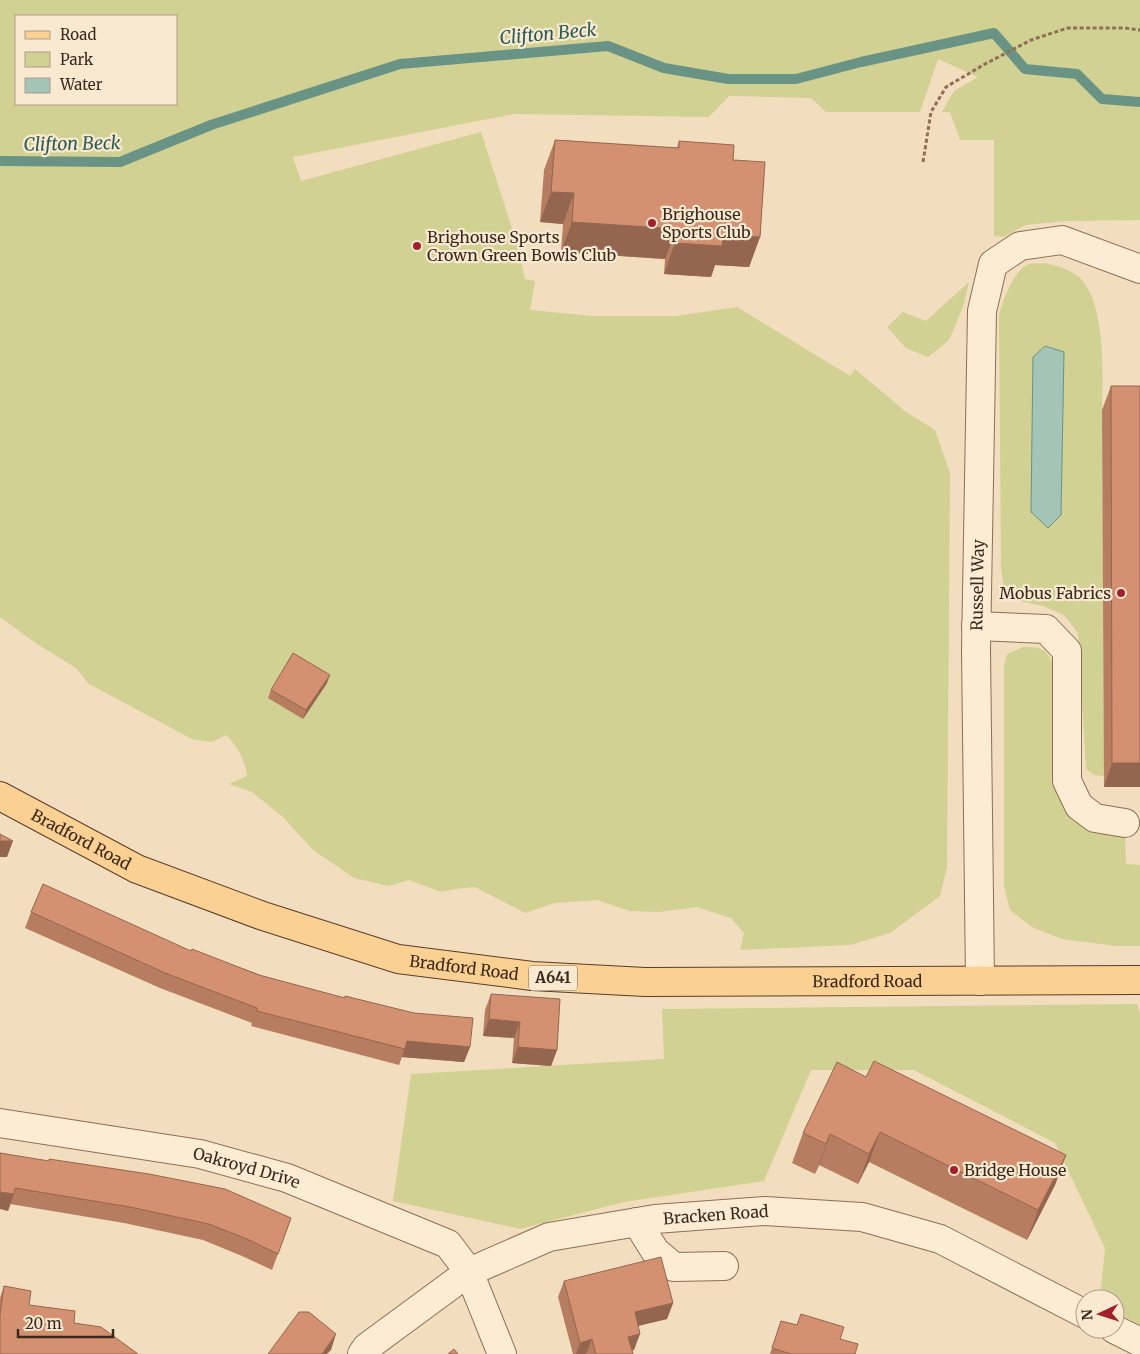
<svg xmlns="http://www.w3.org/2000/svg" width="1140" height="1354" viewBox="0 0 1140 1354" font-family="Merriweather,serif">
	<rect width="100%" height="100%" fill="#f2debf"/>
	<g fill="#d0d192" fill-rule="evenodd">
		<path d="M 0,0 L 1140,0 L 1140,220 L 1067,221 L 1025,225 L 1004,237 L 994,236 L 994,140 L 960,140 L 950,112 L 942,112 L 954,91 L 978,77 L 938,59 L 920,112 L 826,112 L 811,98 L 729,96 L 709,117 L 514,114 L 293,157 L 301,181 L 481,132 L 516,241 L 525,279 L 535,281 L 530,310 L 593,316 L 677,316 L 737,307 L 850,376 L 855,369 L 906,412 L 935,430 L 950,473 L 947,867 L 940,896 L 890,933 L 850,945 L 740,950 L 744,933 L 731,918 L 696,907 L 659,912 L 630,911 L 597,900 L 555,903 L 525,913 L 475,887 L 455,889 L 441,892 L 409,880 L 388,886 L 354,878 L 313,850 L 283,817 L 252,792 L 229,784 L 247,776 C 245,759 238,747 226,735 L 212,742 L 192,739 L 89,684 L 76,668 L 37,644 L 0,617 ZM 16,16 L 176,16 L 176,104 L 16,104 Z"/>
		<path d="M 1045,263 C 1057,266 1070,269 1080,278 C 1106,304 1103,375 1102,410 L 1104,776 L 1094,775 L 1086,769 L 1078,633 L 1064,615 L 1043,606 L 1020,601 L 1004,591 L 1001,567 L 999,315 C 1003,301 1013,270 1029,264 C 1033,263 1040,264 1045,263 Z"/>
		<polygon points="969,282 963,307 949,340 928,357 906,348 887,327 903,312 926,321"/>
		<path d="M 1023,647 C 1045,647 1044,649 1056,667 L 1059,793 L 1074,820 L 1125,837 L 1126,864 L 1140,865 L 1140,946 L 1116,946 L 1062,939 L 1032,927 L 1010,910 L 1004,886 L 1004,666 L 1007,654 Z"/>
		<polygon points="1134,1004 1137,1004 1140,1014 1140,1325 1115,1311 1115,1299 1100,1299 1105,1248 1055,1143 914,1070 811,1070 764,1181 624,1202 520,1229 393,1201 411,1074 664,1059 662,1009"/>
	</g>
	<polygon fill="#a3c4b7" stroke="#699384" points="1045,346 1064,352 1061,515 1048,528 1031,512 1033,357"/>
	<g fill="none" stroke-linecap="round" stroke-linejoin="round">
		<polyline stroke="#699384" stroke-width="10" points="0,161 120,162 211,125 400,64 608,46 664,68 728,79 796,79 861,62 994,33 1025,69 1077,74 1102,99 1140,102"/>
		<g stroke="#8d6e56" stroke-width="30">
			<g id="minor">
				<polyline points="976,626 1046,629 1067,651 1067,781 1079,806 1095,818 1125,823"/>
				<path id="s1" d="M 980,981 L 976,650 L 982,311 L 993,264 L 1020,246 L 1062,240 L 1140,269"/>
				<path id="s2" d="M 0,1123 L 200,1154 L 287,1178 L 448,1244 L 469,1272 L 502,1354"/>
				<polyline points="637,1222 655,1251 674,1267 724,1266"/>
				<polyline points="1114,1329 1140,1342"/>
				<path id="s3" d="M 362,1354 L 367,1347 L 469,1272 L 549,1237 L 655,1219 L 765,1211 L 862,1217 L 940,1239 L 1085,1314"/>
			</g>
		</g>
		<g stroke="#5a3c2a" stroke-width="30">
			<g id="major">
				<path id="s4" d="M 0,796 L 137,869 L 263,916 L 398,959 L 532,976 L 645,982 L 1140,980"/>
			</g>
		</g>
		<polyline stroke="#8d6e56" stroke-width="3" stroke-dasharray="4 2.5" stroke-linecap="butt" points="923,162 931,112 946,87 985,64 1031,40 1068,28 1125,28 1140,30"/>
		<use href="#minor" stroke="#fcecd3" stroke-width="28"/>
		<use href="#major" stroke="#fad093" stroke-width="28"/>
	</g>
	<g fill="#b67d61">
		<polygon points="555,140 677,148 679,141 733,160 760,237 749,267 715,265 711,277 664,274 665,259 561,252 563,224 540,222 544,170"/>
		<polygon points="1111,386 1140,787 1104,787 1102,410"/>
		<polygon points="327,683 303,719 268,698 271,690"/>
		<polygon points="31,912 191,951 470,1047 464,1062 402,1057 399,1065 251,1026 252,1023 160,988 25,928"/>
		<polygon points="491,994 557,1050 551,1066 512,1063 514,1038 483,1036 485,1010"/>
		<polygon points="866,1077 1066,1155 1055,1185 1027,1240 869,1162 858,1184 819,1165 815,1174 792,1163 803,1133"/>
		<polygon points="0,1153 291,1218 272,1270 242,1256 203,1240 124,1223 10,1204 8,1211"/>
		<polygon points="564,1281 673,1303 667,1319 638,1326 634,1350 632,1350 633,1354 573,1354 558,1297"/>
		<polygon points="4,1286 29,1305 74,1323 0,1354 0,1298"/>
		<polygon points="801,1314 840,1339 855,1354 770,1354 781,1321 797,1325"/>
	</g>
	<g fill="#94664f">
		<polygon points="551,192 574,193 563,224 540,222"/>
		<polygon points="572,222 677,229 665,259 561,252"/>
		<polygon points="723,235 760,237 749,267 715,265 711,277 664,274 675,243"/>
		<polygon points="330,675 327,683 303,719 306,710"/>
		<polygon points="1112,763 1140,763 1140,787 1104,787"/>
		<polygon points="0,841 13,841 7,857 0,857"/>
		<polygon points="489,1019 520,1022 514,1038 483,1036"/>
		<polygon points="407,1041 470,1047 464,1062 402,1057"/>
		<polygon points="518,1047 557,1050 551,1066 512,1063"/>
		<polygon points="880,1132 869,1162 858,1184 869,1154"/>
		<polygon points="830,1134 819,1165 815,1174 826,1144"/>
		<polygon points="1066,1155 1055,1185 1027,1240 1038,1210"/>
		<polygon points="0,1192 14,1194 8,1211 0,1209"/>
		<polygon points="673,1303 667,1319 629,1328 635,1312"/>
		<polygon points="336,1334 331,1350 327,1354 322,1354"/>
		<polygon points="640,1334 634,1350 622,1353 628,1337"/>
		<polygon points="592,1339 586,1354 576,1354 580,1343"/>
	</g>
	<g fill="#d49171" stroke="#94664f">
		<polygon points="555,140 679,148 679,141 734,145 733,160 765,162 760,237 723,235 722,246 675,243 677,229 572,222 574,193 551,192"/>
		<polygon points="1111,386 1140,386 1140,763 1112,763"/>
		<polygon points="293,653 330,675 306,710 271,690"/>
		<polygon points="0,834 13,841 0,841"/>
		<polygon points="43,884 191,951 192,949 259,975 345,998 345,996 414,1013 473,1018 470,1047 407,1041 405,1049 257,1011 257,1008 165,973 31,912"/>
		<polygon points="491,994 560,999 557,1050 518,1047 520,1022 489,1019"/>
		<polygon points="874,1061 1066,1155 1038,1210 880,1132 869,1154 830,1134 826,1144 803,1133 837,1062 866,1077"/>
		<polygon points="0,1153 49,1161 49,1159 149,1174 225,1189 291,1218 278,1254 247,1239 209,1224 130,1207 15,1188 14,1194 0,1192"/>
		<polygon points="661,1257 673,1303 635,1312 640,1334 628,1337 633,1354 596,1354 592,1339 580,1343 564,1281"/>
		<polygon points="4,1286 31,1291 29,1305 75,1311 74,1323 101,1327 138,1354 0,1354 0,1315"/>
		<polygon points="299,1312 309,1312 336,1334 322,1354 268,1354"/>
		<polygon points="801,1314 844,1327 840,1339 858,1344 855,1354 791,1354 772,1348 781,1321 797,1325"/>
		<polygon points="454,1349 458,1354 448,1354"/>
	</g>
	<g fill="#a21f2c" stroke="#f9e9d0" stroke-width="2">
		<circle cx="652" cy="223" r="5"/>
		<circle cx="417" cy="246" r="5"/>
		<circle cx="1121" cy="593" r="5"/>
		<circle cx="954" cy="1170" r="5"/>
	</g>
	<g text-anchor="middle" stroke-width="4.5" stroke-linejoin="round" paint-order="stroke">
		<rect fill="#f9e9d0" stroke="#746252" stroke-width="1" x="529" y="965.5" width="48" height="25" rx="4"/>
		<g font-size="15" font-weight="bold" fill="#3b281c">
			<text x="553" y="983">A641</text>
		</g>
		<g font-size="16" fill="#3b281c" stroke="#f9e9d0" text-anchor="start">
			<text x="662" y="220">Brighouse<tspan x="662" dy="18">Sports Club</tspan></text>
			<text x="427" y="243">Brighouse Sports<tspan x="427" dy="18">Crown Green Bowls Club</tspan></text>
			<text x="1111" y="599" text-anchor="end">Mobus Fabrics</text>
			<text x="964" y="1176">Bridge House</text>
		</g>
		<g font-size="16" fill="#3b281c" stroke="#f9e9d0">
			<text dy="6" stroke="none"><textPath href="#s1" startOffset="396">Russell Way</textPath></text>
			<text dy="6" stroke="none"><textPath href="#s4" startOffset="92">Bradford Road</textPath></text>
			<text dy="6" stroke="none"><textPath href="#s4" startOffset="498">Bradford Road</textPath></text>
			<text dy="6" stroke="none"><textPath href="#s4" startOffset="902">Bradford Road</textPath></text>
			<text dy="6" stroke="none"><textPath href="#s2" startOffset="251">Oakroyd Drive</textPath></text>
			<text dy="6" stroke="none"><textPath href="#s3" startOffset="391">Bracken Road</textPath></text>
		</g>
		<g font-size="18" font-style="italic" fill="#295c54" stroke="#f9e9d0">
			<text transform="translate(548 34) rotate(-5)" y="6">Clifton Beck</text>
			<text transform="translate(72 144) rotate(-1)" y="6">Clifton Beck</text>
		</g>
	</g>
	<rect x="15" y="15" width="162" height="90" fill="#f9e9d0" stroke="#ad9c88"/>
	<rect x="25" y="31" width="25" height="8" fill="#fad093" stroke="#ad9c88"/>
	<text x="60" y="40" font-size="15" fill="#3b281c">Road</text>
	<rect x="25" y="52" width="25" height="15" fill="#d0d192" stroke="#ad9c88"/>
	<text x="60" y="65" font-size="15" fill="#3b281c">Park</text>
	<rect x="25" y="78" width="25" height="15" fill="#a3c4b7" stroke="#ad9c88"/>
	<text x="60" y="90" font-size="15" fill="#3b281c">Water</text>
	<g transform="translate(1100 1314) rotate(266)"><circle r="24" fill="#f9e9d0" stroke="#ad9c88"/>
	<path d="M0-4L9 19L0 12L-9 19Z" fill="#a21f2c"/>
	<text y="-8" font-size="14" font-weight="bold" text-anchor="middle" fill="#3b281c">N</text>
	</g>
	<path d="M18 1329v8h95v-8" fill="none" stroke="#3b281c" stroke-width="2.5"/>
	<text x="25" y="1329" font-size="15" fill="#3b281c" stroke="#f9e9d0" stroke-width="4" paint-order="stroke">20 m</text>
</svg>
